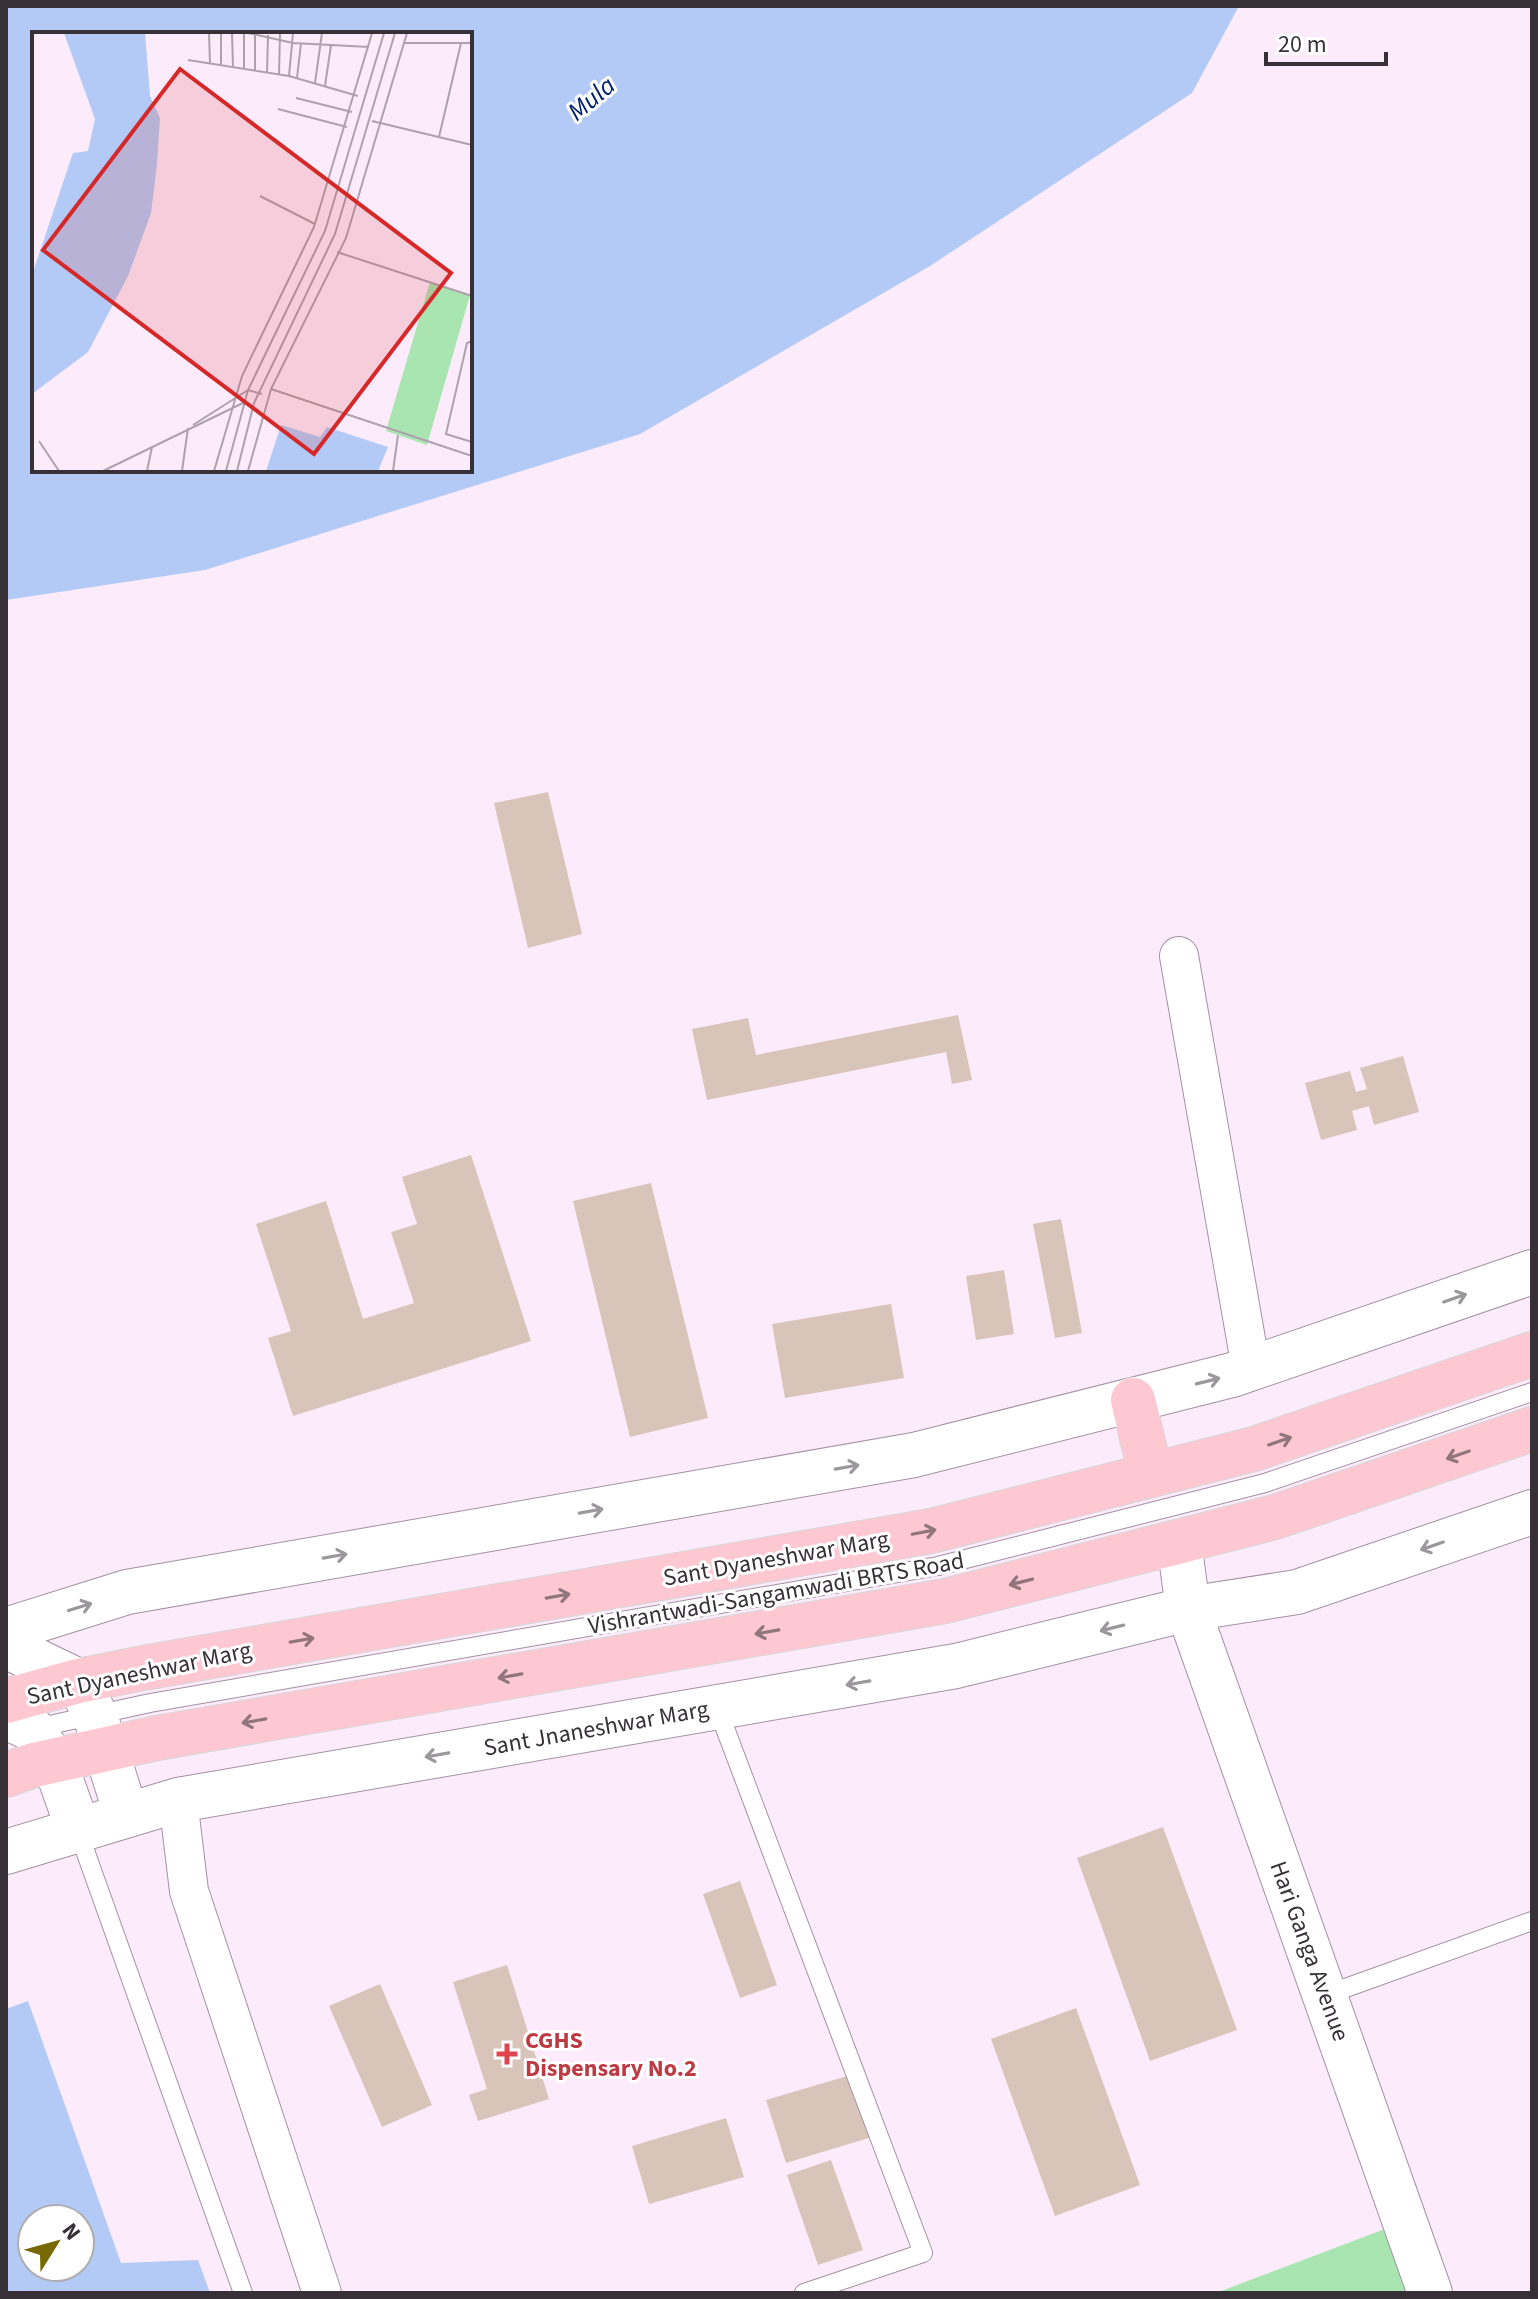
<svg xmlns="http://www.w3.org/2000/svg" width="1538" height="2299" viewBox="0 0 1538 2299" font-family="'Source Sans 3',sans-serif">
	<rect width="100%" height="100%" fill="#fcecfb"/>
	<polygon fill="#a8e5b0" points="1406,2221 1430,2293 1216,2293"/>
	<g fill="#b2caf5" fill-rule="evenodd">
		<path d="M 6,6 L 1239,6 L 1192,93 L 930,266 L 640,434 L 205,570 L 6,600 ZM 34,34 L 470,34 L 470,470 L 34,470 Z"/>
		<path d="M 28,2001 L 121,2263 L 198,2260 L 210,2293 L 6,2293 L 6,2009 ZM 32,2219 L 80,2219 L 80,2267 L 32,2267 Z"/>
	</g>
	<g fill="#d9c4ba">
		<polygon points="548,792 582,934 528,948 494,803"/>
		<polygon points="958,1015 972,1080 952,1084 946,1052 707,1100 692,1029 748,1018 756,1055"/>
		<polygon points="1403,1056 1419,1112 1374,1125 1369,1106 1352,1111 1357,1130 1321,1140 1305,1083 1350,1071 1356,1092 1367,1089 1360,1068"/>
		<polygon points="471,1155 531,1341 293,1416 268,1338 291,1331 256,1224 326,1201 363,1319 414,1303 391,1232 417,1224 402,1177"/>
		<polygon points="651,1183 708,1418 630,1437 573,1201"/>
		<polygon points="1061,1219 1082,1333 1055,1338 1033,1224"/>
		<polygon points="1004,1270 1014,1334 976,1340 966,1276"/>
		<polygon points="891,1304 904,1378 785,1398 772,1324"/>
		<polygon points="1163,1827 1237,2030 1150,2061 1077,1858"/>
		<polygon points="740,1881 777,1985 740,1998 703,1894"/>
		<polygon points="507,1965 549,2099 478,2121 469,2095 487,2089 453,1982"/>
		<polygon points="380,1984 432,2105 382,2127 329,2006"/>
		<polygon points="1076,2008 1140,2185 1055,2216 991,2039"/>
		<polygon points="854,2074 872,2137 786,2163 766,2100"/>
		<polygon points="726,2118 744,2177 649,2204 632,2146"/>
		<polygon points="831,2160 863,2250 818,2265 787,2175"/>
	</g>
	<g fill="none" stroke-linecap="round" stroke-linejoin="round">
		<g stroke="#a292a1" stroke-width="20">
			<g id="service">
				<polyline points="717,1707 923,2253 804,2293"/>
				<polyline points="31,1729 150,1703 938,1566 1265,1483 1532,1392"/>
				<polyline points="78,1831 243,2293"/>
				<polyline points="1326,1995 1532,1921"/>
			</g>
		</g>
		<g stroke="#a292a1" stroke-width="40">
			<g id="minor">
				<polyline points="1179,956 1251,1368"/>
				<polyline points="178,1800 189,1891 322,2293"/>
			</g>
		</g>
		<g stroke="#a292a1" stroke-width="46">
			<g id="tertiary">
				<polyline points="1179,1542 1188,1609 1430,2293"/>
				<polyline points="6,1630 127,1592 914,1455 1232,1375 1532,1272"/>
				<polyline points="6,1646 78,1681 95,1715 126,1814"/>
				<polyline points="6,1717 32,1729 54,1761 78,1828"/>
				<polyline points="6,1852 178,1800 956,1666 1188,1609 1297,1592 1532,1512"/>
			</g>
		</g>
		<g stroke="#d7d6d7" stroke-width="46">
			<g id="primary">
				<polyline points="1133,1400 1151,1475"/>
				<polyline points="6,1701 78,1681 143,1668 931,1531 1254,1449 1532,1354"/>
				<polyline points="6,1775 34,1765 157,1738 945,1601 1275,1517 1532,1429"/>
			</g>
		</g>
		<use href="#service" stroke="#fff" stroke-width="18"/>
		<use href="#minor" stroke="#fff" stroke-width="38"/>
		<use href="#tertiary" stroke="#fff" stroke-width="44"/>
		<use href="#primary" stroke="#fec8d2" stroke-width="44"/>
	</g>
	<defs><path id="oneway-shaft" d="M-6 0H5M1.5-3L5.5 0L1.5 3" fill="none" stroke-width="1.6" stroke-linecap="round" stroke-linejoin="round" transform="scale(2)"/></defs>
	<g stroke="#9b989b">
		<use href="#oneway-shaft" transform="translate(1455 1298) rotate(-19)"/>
		<use href="#oneway-shaft" transform="translate(1208 1381) rotate(-14)"/>
		<use href="#oneway-shaft" transform="translate(847 1467) rotate(-10)"/>
		<use href="#oneway-shaft" transform="translate(591 1511) rotate(-10)"/>
		<use href="#oneway-shaft" transform="translate(1432 1546) rotate(161)"/>
		<use href="#oneway-shaft" transform="translate(335 1556) rotate(-10)"/>
		<use href="#oneway-shaft" transform="translate(80 1607) rotate(-17)"/>
		<use href="#oneway-shaft" transform="translate(1112 1628) rotate(166)"/>
		<use href="#oneway-shaft" transform="translate(858 1683) rotate(170)"/>
		<use href="#oneway-shaft" transform="translate(437 1755) rotate(170)"/>
	</g>
	<g stroke="#91757d">
		<use href="#oneway-shaft" transform="translate(1280 1441) rotate(-19)"/>
		<use href="#oneway-shaft" transform="translate(1458 1455) rotate(161)"/>
		<use href="#oneway-shaft" transform="translate(924 1532) rotate(-11)"/>
		<use href="#oneway-shaft" transform="translate(1021 1582) rotate(166)"/>
		<use href="#oneway-shaft" transform="translate(558 1596) rotate(-10)"/>
		<use href="#oneway-shaft" transform="translate(767 1632) rotate(170)"/>
		<use href="#oneway-shaft" transform="translate(302 1640) rotate(-10)"/>
		<use href="#oneway-shaft" transform="translate(510 1676) rotate(170)"/>
		<use href="#oneway-shaft" transform="translate(254 1721) rotate(170)"/>
	</g>
	<path fill="#e0444e" stroke="#fff" stroke-width="3" d="M503 2042h8v8h8v8h-8v8h-8v-8h-8v-8h8z"/>
	<g text-anchor="middle" stroke-width="6" stroke-linejoin="round" paint-order="stroke">
		<g font-size="24" fill="#373137" stroke="#fff">
			<text transform="translate(776 1558) rotate(-10)" y="8">Sant Dyaneshwar Marg</text>
			<text transform="translate(776 1593) rotate(-10)" y="8">Vishrantwadi-Sangamwadi BRTS Road</text>
			<text transform="translate(139 1673) rotate(-12)" y="8">Sant Dyaneshwar Marg</text>
			<text transform="translate(596 1728) rotate(-10)" y="8">Sant Jnaneshwar Marg</text>
			<text transform="translate(1310 1951) rotate(70)" y="8">Hari Ganga Avenue</text>
		</g>
		<g font-size="24" font-weight="bold" fill="#be3a42" stroke="#fff" text-anchor="start">
			<text x="525" y="2048">CGHS<tspan x="525" dy="28">Dispensary No.2</tspan></text>
		</g>
		<g font-size="26" font-style="italic" fill="#00216f" stroke="#fff">
			<text transform="translate(591 98) rotate(-40)" y="9">Mula</text>
		</g>
	</g>
	<g transform="translate(32 32)">
		<rect width="440" height="440" fill="#fcecfb"/>
		<path d="M 398,250 L 438,263 L 395,413 L 354,399 Z" fill="#a8e5b0"/>
		<path d="M 32,1 L 113,1 L 118,64 L 128,86 L 125,132 L 119,181 L 96,244 L 56,320 L 0,362 L 0,243 L 41,121 L 56,119 L 63,87 ZM 249,393 L 288,405 L 295,395 L 356,415 L 346,439 L 234,439 Z" fill="#b2caf5"/>
		<path fill="none" stroke="#ada1ad" stroke-width="2" d="M 177,1 L 178,31M 200,1 L 201,35M 216,1 L 261,11 L 337,15M 372,11 L 440,11M 156,28 L 257,44 L 326,64M 189,33 L 189,1M 212,37 L 212,1M 223,39 L 223,1M 235,41 L 236,3M 247,42 L 248,1M 257,44 L 261,1M 265,46 L 269,11M 283,51 L 290,1M 293,54 L 299,13M 264,66 L 320,80M 246,77 L 315,95M 340,89 L 440,113M 407,105 L 429,11M 228,164 L 283,192M 305,220 L 440,264M 440,309 L 435,311 L 414,402 L 440,410M 239,357 L 440,424M 161,393 L 216,358 L 230,362M 7,409 L 27,439M 71,439 L 213,370M 115,439 L 120,415M 150,439 L 156,396M 182,439 L 210,344 L 282,195 L 340,1M 194,439 L 216,358 L 293,199 L 352,1M 205,439 L 222,371 L 303,202 L 363,1M 216,439 L 239,357 L 314,206 L 375,1M 361,439 L 366,403"/>
		<path fill="#d62828" fill-opacity="0.15" stroke="#d62828" stroke-width="4" d="M 148,37 L 419,241 L 282,422 L 11,218 Z"/>
		<rect width="440" height="440" fill="none" stroke="#373137" stroke-width="4"/>
	</g>
	<rect width="1538" height="2299" fill="none" stroke="#373137" stroke-width="16"/>
	<g transform="translate(56 2243) rotate(53)"><circle r="38" fill="#ffffff" stroke="#afadaf" stroke-width="2"/>
	<path d="M0-6L14 30L0 20L-14 30Z" fill="#776800"/>
	<text y="-12" font-size="22" font-weight="bold" text-anchor="middle" fill="#373137">N</text>
	</g>
	<path d="M1266 52v12h120v-12" fill="none" stroke="#373137" stroke-width="4"/>
	<text x="1278" y="52" font-size="24" fill="#373137" stroke="#ffffff" stroke-width="6" paint-order="stroke">20 m</text>
</svg>
